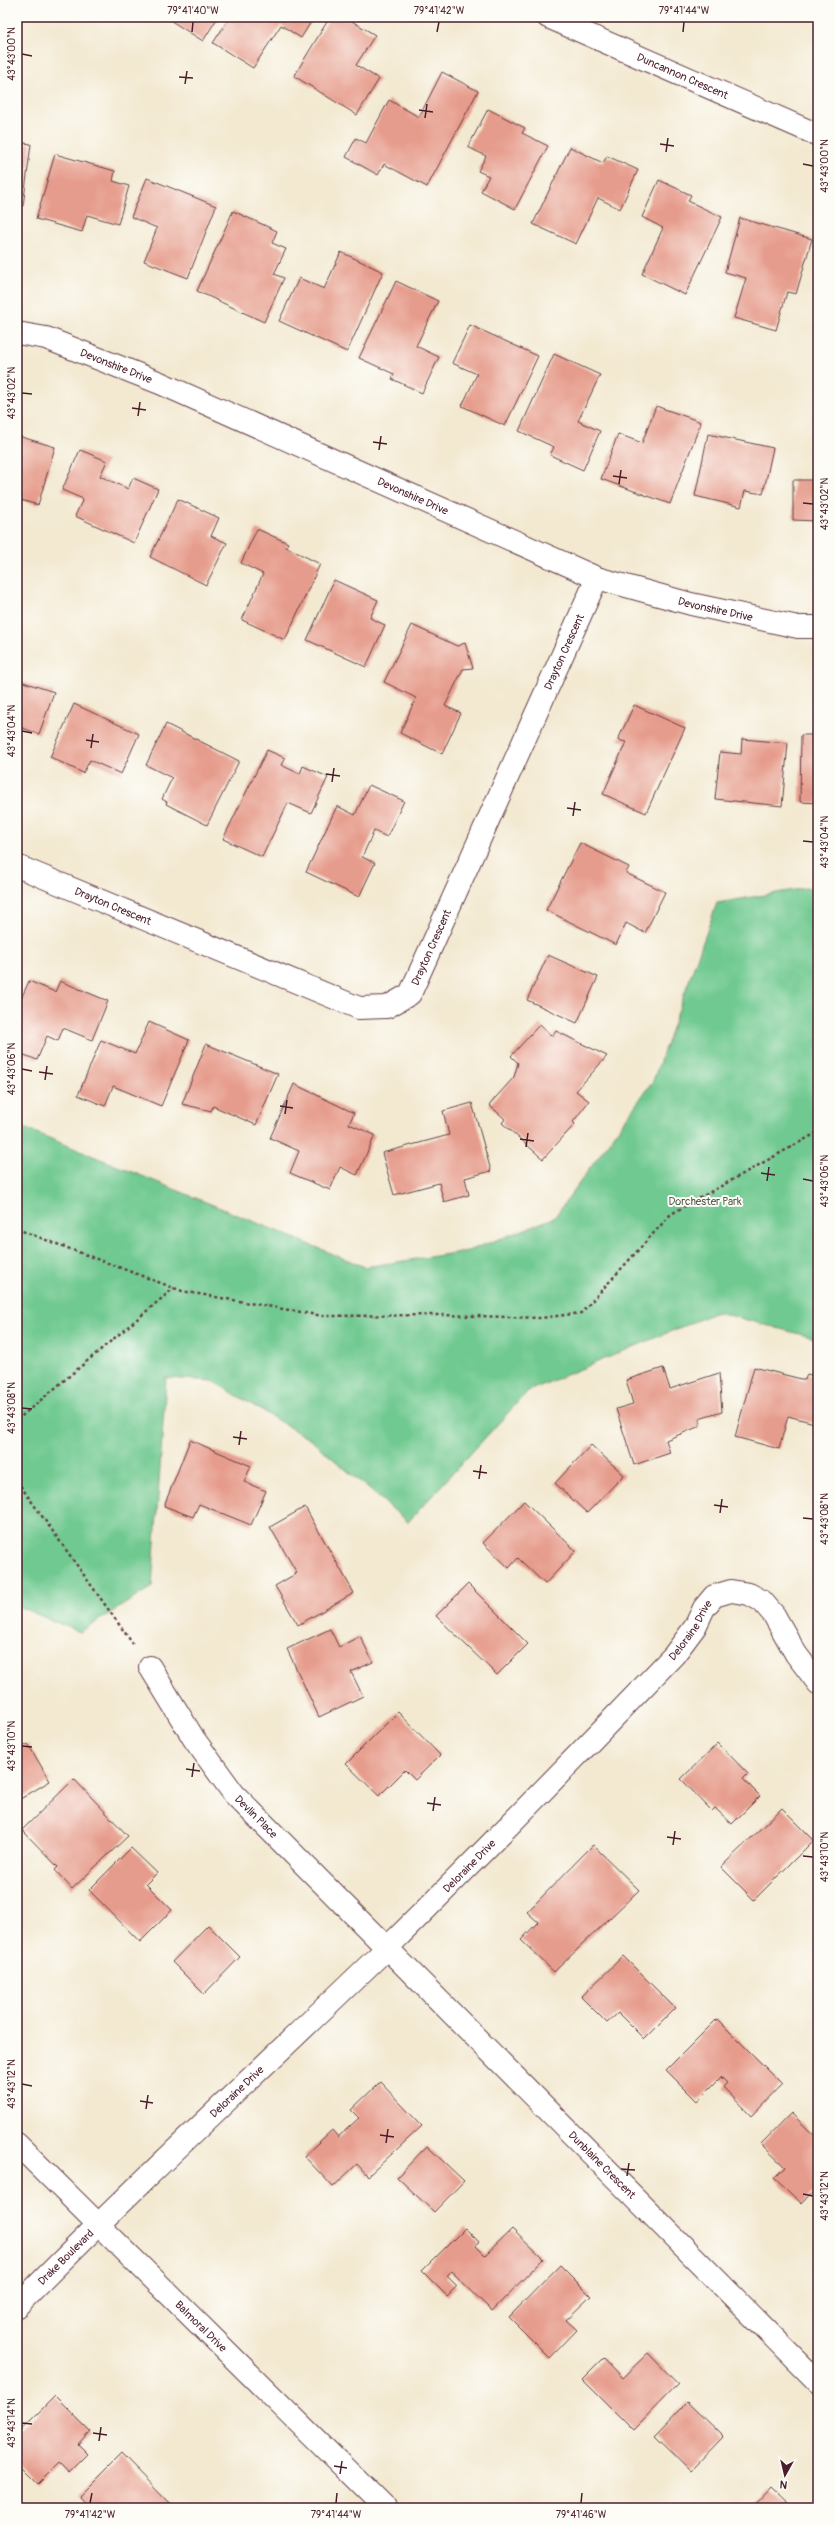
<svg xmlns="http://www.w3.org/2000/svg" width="835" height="2525" viewBox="0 0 835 2525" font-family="Pangolin,sans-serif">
	<rect width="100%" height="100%" fill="#fdfcf7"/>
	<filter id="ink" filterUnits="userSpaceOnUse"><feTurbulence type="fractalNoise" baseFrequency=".025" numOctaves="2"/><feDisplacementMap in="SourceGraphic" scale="8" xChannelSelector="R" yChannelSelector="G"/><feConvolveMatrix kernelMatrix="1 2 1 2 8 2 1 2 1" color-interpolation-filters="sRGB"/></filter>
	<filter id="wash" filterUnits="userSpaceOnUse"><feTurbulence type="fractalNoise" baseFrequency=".012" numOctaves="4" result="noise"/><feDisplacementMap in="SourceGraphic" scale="16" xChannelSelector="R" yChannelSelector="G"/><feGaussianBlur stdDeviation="0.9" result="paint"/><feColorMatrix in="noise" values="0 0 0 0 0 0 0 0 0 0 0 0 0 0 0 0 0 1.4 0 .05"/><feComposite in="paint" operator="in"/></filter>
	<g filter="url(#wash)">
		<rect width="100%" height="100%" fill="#f3e9d1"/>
		<polygon fill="#6fc990" stroke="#5c745e" points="818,886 818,1339 717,1312 528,1391 408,1522 312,1441 213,1381 166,1378 152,1587 80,1632 17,1606 17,1125 365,1267 468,1251 554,1218 653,1081 717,903"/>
		<g id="blocks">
			<g fill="#e69c8c">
				<polygon points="165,17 218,17 203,41"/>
				<polygon points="230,17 314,17 301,38 281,25 253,68 213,43"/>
				<polygon points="330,17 345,17 375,35 356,65 379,79 357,115 294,76"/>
				<polygon points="442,72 478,91 427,187 384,164 378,175 346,157 356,138 366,143 389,100 419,117"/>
				<polygon points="488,109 525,128 522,133 548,146 515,209 481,191 489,176 478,171 486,156 468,147"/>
				<polygon points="17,142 31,144 23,206 17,205"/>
				<polygon points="570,147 603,163 607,156 638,170 620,209 598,198 576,244 533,224"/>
				<polygon points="55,154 115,171 113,181 129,186 118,224 87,215 82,232 36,219"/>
				<polygon points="147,178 216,206 188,278 144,261 157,228 131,217"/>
				<polygon points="659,180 691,195 688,201 722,217 685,295 642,274 663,228 642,217"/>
				<polygon points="233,211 277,231 272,243 286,249 274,274 284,278 264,322 197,291"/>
				<polygon points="740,218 812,239 796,294 787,292 776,330 734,318 746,278 725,272"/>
				<polygon points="341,252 383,272 347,352 279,321 299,278 324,289"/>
				<polygon points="396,281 438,301 416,346 439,357 422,393 392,379 394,374 359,358"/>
				<polygon points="470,325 538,356 505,426 462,406 477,374 452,363"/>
				<polygon points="554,354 600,375 578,421 600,431 583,470 550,455 554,447 519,431"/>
				<polygon points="656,406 701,422 670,504 601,479 618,434 642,443"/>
				<polygon points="708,434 773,448 763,494 745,491 741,507 695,496"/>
				<polygon points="18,436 55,447 38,505 17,499"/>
				<polygon points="80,450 107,461 100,476 128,489 133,478 158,489 134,543 75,516 83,499 62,490"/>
				<polygon points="793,480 818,480 818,521 793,520"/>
				<polygon points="178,499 219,518 211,536 227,543 206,585 150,557"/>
				<polygon points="257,529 288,543 286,547 320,564 285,640 242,620 263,574 241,563"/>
				<polygon points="334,580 378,600 370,618 385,625 366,667 307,640"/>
				<polygon points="412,625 457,646 465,643 473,668 463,669 445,706 461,713 442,754 400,733 416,698 384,682"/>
				<polygon points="17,680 54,692 39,734 17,726"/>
				<polygon points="74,704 139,734 121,774 90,760 83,773 50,757"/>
				<polygon points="634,705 685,728 646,813 603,794 626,742 618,740"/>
				<polygon points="166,724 239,761 207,825 166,804 167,802 162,799 172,778 146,765"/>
				<polygon points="801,735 818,735 818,803 800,802"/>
				<polygon points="742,739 788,743 782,806 715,799 720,752 741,754"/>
				<polygon points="267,750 285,758 281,765 300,774 303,766 328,777 311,813 288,803 262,857 223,839"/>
				<polygon points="369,785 404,801 387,837 374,831 362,857 375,863 359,897 306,872 337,806 355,815"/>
				<polygon points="580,843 629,867 626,873 665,892 645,933 626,923 616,945 546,910"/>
				<polygon points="548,955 598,977 577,1023 527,1000"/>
				<polygon points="29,981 55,992 60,981 108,1001 92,1040 63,1028 58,1041 47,1036 37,1060 17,1052 17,1008"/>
				<polygon points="149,1022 189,1040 161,1106 113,1086 105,1106 78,1095 101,1040 135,1054"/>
				<polygon points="540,1024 552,1037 556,1031 607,1056 576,1091 589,1101 573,1122 575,1124 543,1159 502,1123 505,1119 489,1105 514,1077 518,1063 511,1056"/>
				<polygon points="206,1044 278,1074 256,1125 213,1106 211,1111 182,1104"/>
				<polygon points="294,1084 354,1113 349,1124 375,1135 357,1175 340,1167 330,1190 290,1173 299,1151 270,1138"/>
				<polygon points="472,1103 491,1171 465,1178 469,1195 444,1202 439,1183 394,1195 382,1153 449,1135 443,1111"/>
				<polygon points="754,1367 805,1380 807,1374 818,1377 818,1424 788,1416 779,1449 735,1437"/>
				<polygon points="663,1368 670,1389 719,1373 722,1412 699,1419 700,1426 666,1440 670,1453 634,1465 616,1409 633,1404 626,1380"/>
				<polygon points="190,1440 251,1466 244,1482 266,1491 251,1525 199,1504 193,1517 164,1506"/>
				<polygon points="591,1445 624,1475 587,1513 555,1483"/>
				<polygon points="524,1501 576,1551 545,1584 518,1558 509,1568 483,1543"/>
				<polygon points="305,1507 354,1593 298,1625 275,1586 297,1573 270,1527"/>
				<polygon points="468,1584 528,1644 497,1675 436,1616"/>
				<polygon points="330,1629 339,1647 360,1636 373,1662 351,1672 363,1696 319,1717 287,1649"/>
				<polygon points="398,1712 440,1755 415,1780 405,1770 379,1796 346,1764"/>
				<polygon points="718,1743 748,1774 743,1779 760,1796 732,1824 715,1808 712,1811 681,1779"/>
				<polygon points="28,1744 50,1781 17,1801 17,1751"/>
				<polygon points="74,1779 128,1836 72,1889 55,1870 58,1867 22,1830"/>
				<polygon points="782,1808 814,1840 754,1900 721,1867"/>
				<polygon points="593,1845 639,1890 554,1972 521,1940 538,1922 527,1912"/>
				<polygon points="131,1848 157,1873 146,1884 172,1910 140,1942 89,1890"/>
				<polygon points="208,1925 240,1957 204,1994 172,1962"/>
				<polygon points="623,1956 675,2008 644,2039 618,2013 607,2023 581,1997"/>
				<polygon points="717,2019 782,2084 751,2116 723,2087 727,2083 721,2077 697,2101 666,2070"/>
				<polygon points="380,2082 422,2126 368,2176 357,2164 333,2187 304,2156 332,2130 338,2137 359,2118 351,2110"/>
				<polygon points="791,2113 818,2139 818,2187 802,2204 774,2178 785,2167 761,2144"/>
				<polygon points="427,2146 464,2181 434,2212 397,2177"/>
				<polygon points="465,2228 479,2242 476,2246 485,2255 512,2229 543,2259 492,2311 451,2271 447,2276 457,2286 447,2296 422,2271"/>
				<polygon points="560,2265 591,2296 566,2320 577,2330 550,2358 509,2317"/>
				<polygon points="648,2353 678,2384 633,2430 582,2379 603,2358 622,2378"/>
				<polygon points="55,2396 90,2431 78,2444 88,2454 69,2473 59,2463 38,2484 17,2463 17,2434"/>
				<polygon points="687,2402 723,2437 691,2470 655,2435"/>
				<polygon points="121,2454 174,2508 90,2508 79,2496"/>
				<polygon points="770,2487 792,2508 750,2508"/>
			</g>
		</g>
	</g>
	<g filter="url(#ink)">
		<use href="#blocks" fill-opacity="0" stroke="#633d44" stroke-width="1"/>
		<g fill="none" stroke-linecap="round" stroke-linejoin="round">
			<g stroke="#633d44" stroke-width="24">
				<g id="minor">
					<path id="s1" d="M 548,17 L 818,135"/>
					<path id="s2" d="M 17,333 L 46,338 L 160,383 L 597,578 L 691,604 L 798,627 L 818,627"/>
					<path id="s3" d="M 17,866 L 359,1008 L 387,1007 L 410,994 L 597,578"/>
					<path id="s4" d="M 150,1667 L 194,1739 L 234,1794 L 818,2382"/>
					<path id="s5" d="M 17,2144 L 385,2508"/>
					<path id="s6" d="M 17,2306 C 137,2183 264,2067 388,1947 C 485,1851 580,1753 674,1655 L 695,1627 L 704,1608 L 714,1596 L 731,1591 L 749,1594 L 762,1601 L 774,1615 L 796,1654 L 818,1683"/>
				</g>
			</g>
			<g stroke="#633d44" stroke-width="2.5" stroke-dasharray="3 3" stroke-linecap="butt">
				<polyline points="17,1229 182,1291 323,1316 443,1315 541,1318 581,1313 671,1214 818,1132"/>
				<polyline points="17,1420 174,1288"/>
				<polyline points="17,1481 133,1644"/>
			</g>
			<use href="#minor" stroke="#fff" stroke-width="22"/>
		</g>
	</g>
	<path fill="none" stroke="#4a1f2b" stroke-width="1.5" d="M 192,32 L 193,22M 437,32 L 439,22M 683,32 L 684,22M 22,54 L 32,56M 179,77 L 193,78M 185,84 L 187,71M 419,110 L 433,112M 425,118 L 427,104M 660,144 L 674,146M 666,152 L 668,138M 803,164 L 813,166M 22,393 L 32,394M 132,408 L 146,410M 138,416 L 140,402M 373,442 L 387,444M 379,450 L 381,436M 613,476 L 627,478M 619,484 L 621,470M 803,503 L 813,504M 22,731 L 32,733M 86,740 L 99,742M 91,748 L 93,734M 326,774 L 340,776M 332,782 L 334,768M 567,808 L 581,810M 573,816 L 575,802M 803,841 L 813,842M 22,1069 L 32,1071M 39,1072 L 53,1074M 45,1080 L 47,1066M 280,1106 L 293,1108M 285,1114 L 287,1100M 520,1139 L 534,1141M 526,1147 L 528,1133M 761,1173 L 775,1175M 803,1179 L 813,1181M 767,1181 L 769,1167M 22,1408 L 32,1409M 233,1437 L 247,1439M 239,1445 L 241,1431M 473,1471 L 487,1473M 479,1479 L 481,1465M 714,1505 L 728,1507M 720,1513 L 722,1499M 803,1518 L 813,1519M 22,1746 L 32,1747M 186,1769 L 200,1771M 192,1777 L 194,1763M 427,1803 L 441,1805M 433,1811 L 435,1797M 667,1837 L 681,1839M 673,1845 L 675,1831M 803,1856 L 813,1857M 22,2084 L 32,2086M 140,2101 L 153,2103M 146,2109 L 148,2095M 380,2135 L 394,2137M 386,2143 L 388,2129M 621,2169 L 635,2170M 627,2176 L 629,2163M 803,2194 L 813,2196M 22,2423 L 32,2424M 93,2433 L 107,2435M 99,2441 L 101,2427M 334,2466 L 347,2468M 340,2474 L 342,2461M 90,2503 L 92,2493M 336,2503 L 337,2493M 581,2503 L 582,2493"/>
	<g text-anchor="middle" stroke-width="4" stroke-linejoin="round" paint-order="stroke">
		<g font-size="11" fill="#4a1f2b" stroke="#fdfcf7">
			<text dy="4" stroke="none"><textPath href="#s1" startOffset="147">Duncannon Crescent</textPath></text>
			<text dy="4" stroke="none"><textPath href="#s2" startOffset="105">Devonshire Drive</textPath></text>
			<text dy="4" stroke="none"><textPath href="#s2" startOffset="429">Devonshire Drive</textPath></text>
			<text dy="4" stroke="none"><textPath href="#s2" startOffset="753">Devonshire Drive</textPath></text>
			<text dy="4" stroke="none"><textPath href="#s3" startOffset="800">Drayton Crescent</textPath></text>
			<text dy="4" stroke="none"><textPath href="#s3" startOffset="104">Drayton Crescent</textPath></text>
			<text dy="4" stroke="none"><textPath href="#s3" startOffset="476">Drayton Crescent</textPath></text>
			<text dy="4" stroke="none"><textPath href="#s6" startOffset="955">Deloraine Drive</textPath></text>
			<text dy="4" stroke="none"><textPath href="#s4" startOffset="184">Devlin Place</textPath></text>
			<text dy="4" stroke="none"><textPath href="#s6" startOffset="631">Deloraine Drive</textPath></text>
			<text dy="4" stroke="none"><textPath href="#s6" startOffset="307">Deloraine Drive</textPath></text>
			<text dy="4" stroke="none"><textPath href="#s4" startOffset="675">Dunblaine Crescent</textPath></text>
			<text dy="4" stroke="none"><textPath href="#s6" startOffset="69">Drake Boulevard</textPath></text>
			<text dy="4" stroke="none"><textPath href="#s5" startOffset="259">Balmoral Drive</textPath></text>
		</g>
		<g font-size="11" fill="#575a4e" stroke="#fdfcf7">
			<text x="705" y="1205">Dorchester Park</text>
		</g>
	</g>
	<rect width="835" height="2525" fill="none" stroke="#fdfcf7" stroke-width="44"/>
	<g transform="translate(785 2475) rotate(188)" stroke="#fdfcf7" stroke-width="3" paint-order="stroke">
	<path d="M0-3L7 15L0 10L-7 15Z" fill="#4a1f2b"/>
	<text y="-6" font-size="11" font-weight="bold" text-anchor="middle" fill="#4a1f2b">N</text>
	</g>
	<rect x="22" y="22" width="791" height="2481" fill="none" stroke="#4a1f2b" stroke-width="1.5"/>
	<g font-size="10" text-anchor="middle" fill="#4a1f2b">
		<text x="193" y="14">79°41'40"W</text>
		<text x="439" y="14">79°41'42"W</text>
		<text x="684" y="14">79°41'44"W</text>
		<text transform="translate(11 54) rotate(-90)" y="4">43°43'00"N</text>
		<text transform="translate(824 166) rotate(-90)" y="4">43°43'00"N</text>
		<text transform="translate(11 393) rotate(-90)" y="4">43°43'02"N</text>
		<text transform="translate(824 504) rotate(-90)" y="4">43°43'02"N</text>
		<text transform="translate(11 731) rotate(-90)" y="4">43°43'04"N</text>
		<text transform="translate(824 842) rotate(-90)" y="4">43°43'04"N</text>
		<text transform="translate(11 1069) rotate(-90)" y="4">43°43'06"N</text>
		<text transform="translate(824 1181) rotate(-90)" y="4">43°43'06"N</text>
		<text transform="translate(11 1408) rotate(-90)" y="4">43°43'08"N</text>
		<text transform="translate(824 1519) rotate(-90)" y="4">43°43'08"N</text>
		<text transform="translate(11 1746) rotate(-90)" y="4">43°43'10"N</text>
		<text transform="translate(824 1857) rotate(-90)" y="4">43°43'10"N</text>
		<text transform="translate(11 2084) rotate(-90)" y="4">43°43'12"N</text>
		<text transform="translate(824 2196) rotate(-90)" y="4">43°43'12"N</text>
		<text transform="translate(11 2423) rotate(-90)" y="4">43°43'14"N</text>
		<text x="90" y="2518">79°41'42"W</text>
		<text x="336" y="2518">79°41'44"W</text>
		<text x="581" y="2518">79°41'46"W</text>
	</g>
</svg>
